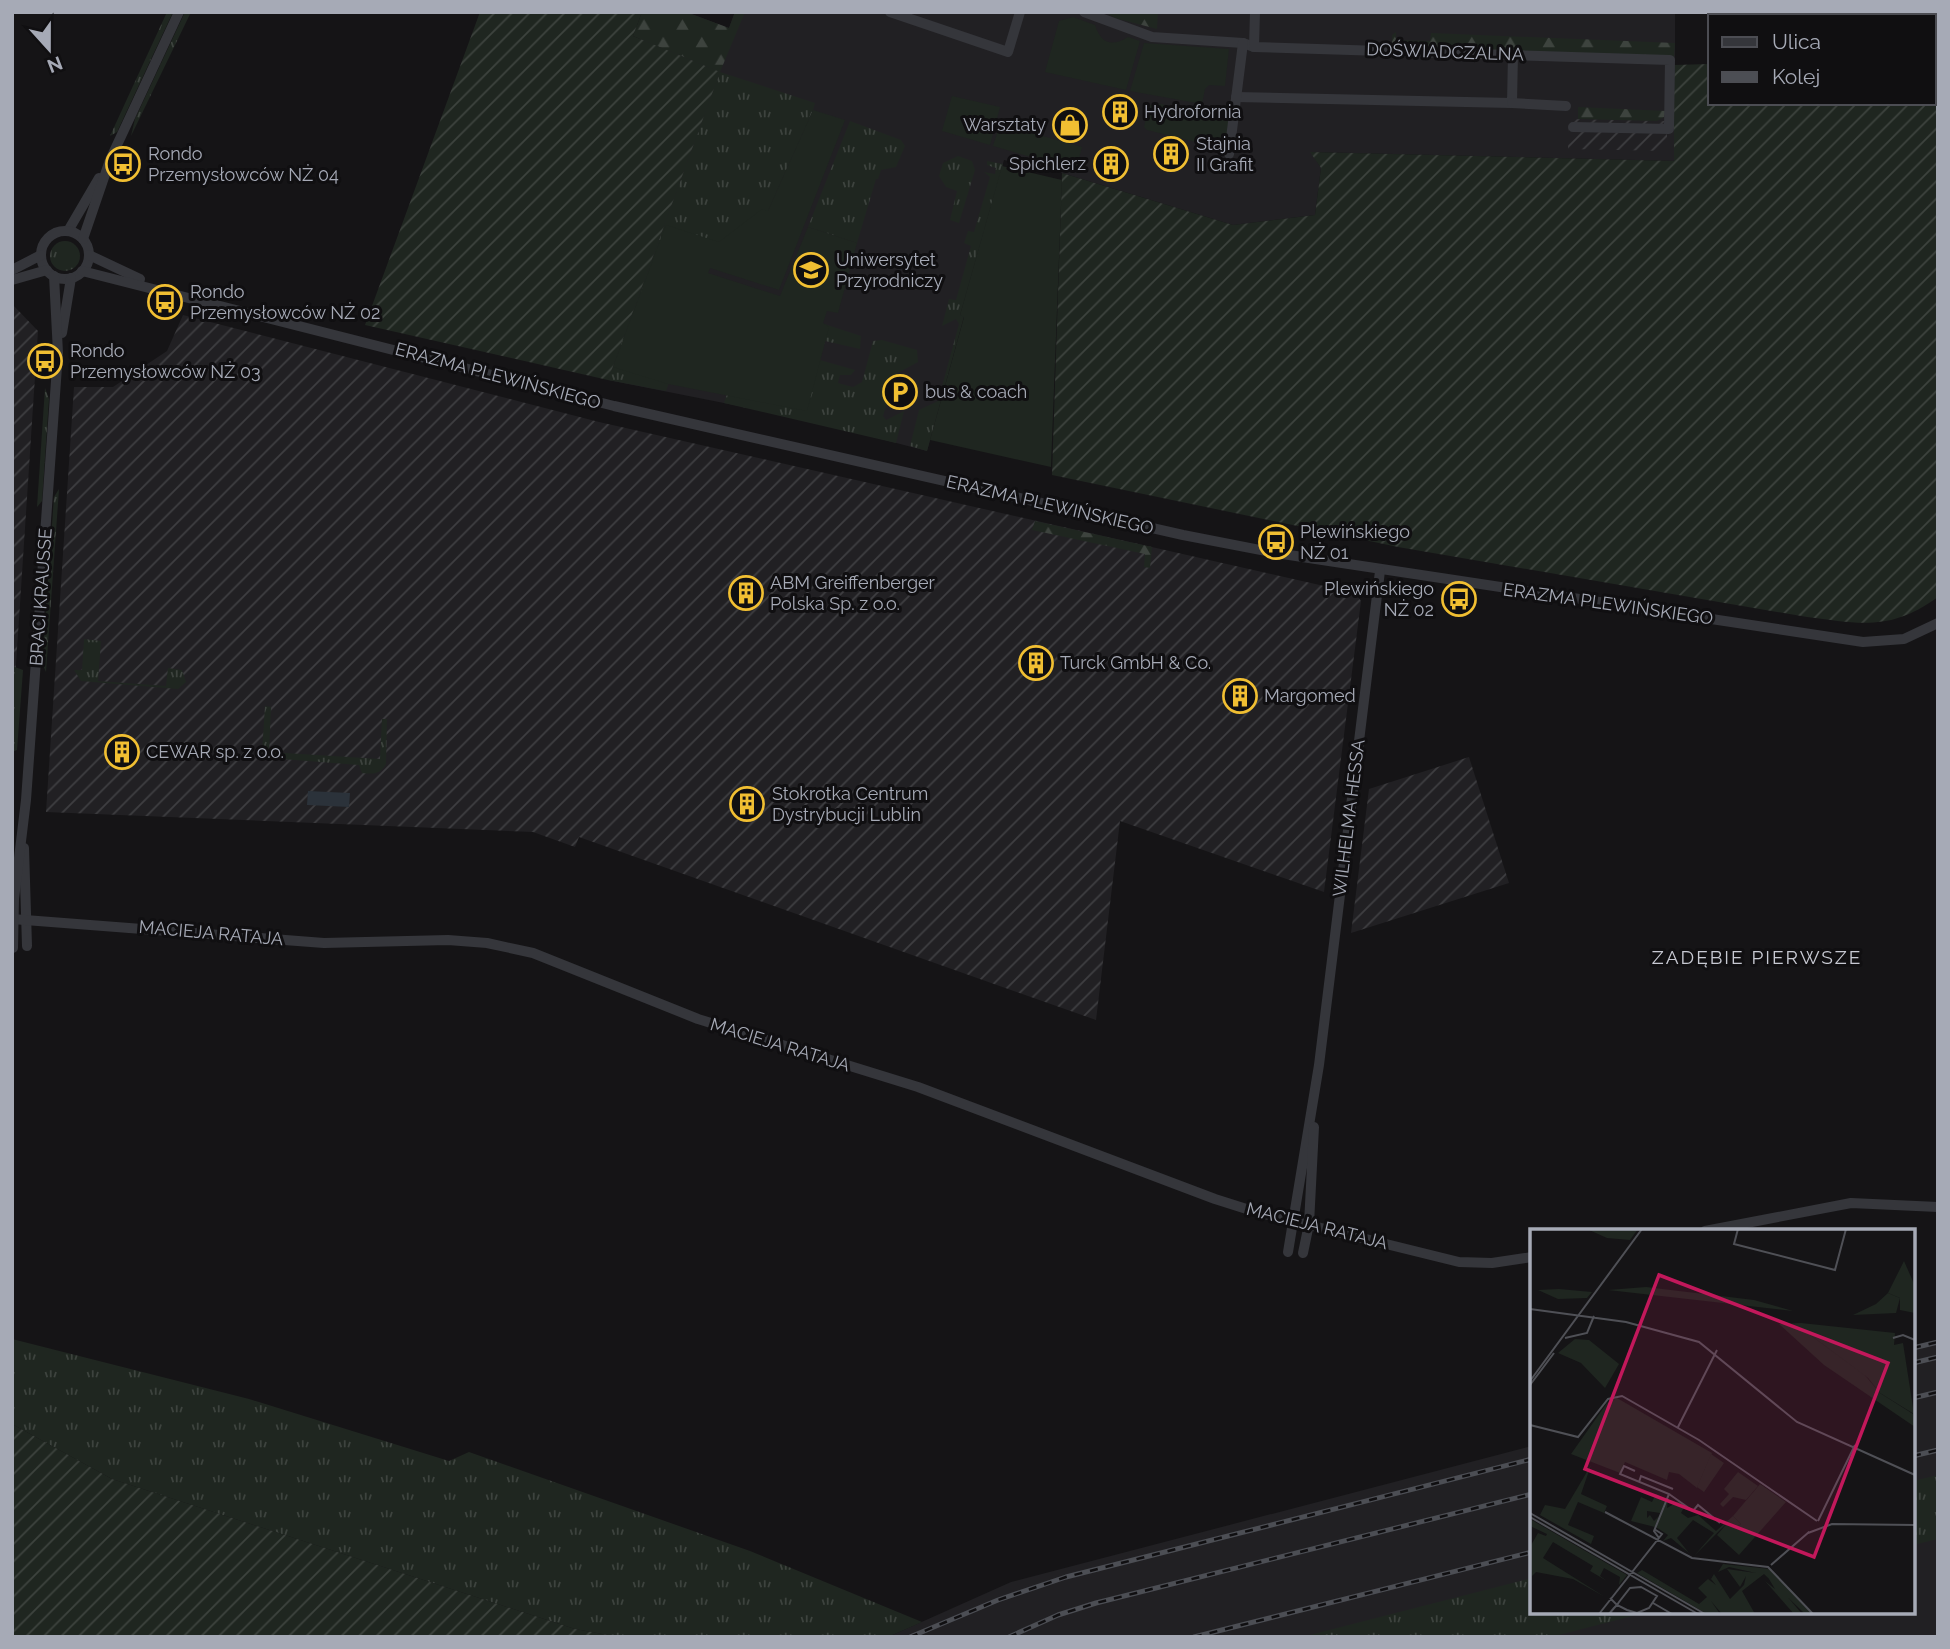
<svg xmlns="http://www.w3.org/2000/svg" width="1950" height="1649" viewBox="0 0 1950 1649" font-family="Raleway,sans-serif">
	<defs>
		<pattern id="industrial-furrows" width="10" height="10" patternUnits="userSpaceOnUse" patternTransform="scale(1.75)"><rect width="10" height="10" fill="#212023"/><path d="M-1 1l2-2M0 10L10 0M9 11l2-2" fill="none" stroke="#3e3e41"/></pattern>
		<pattern id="grass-tufts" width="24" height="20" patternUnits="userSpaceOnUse" patternTransform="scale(1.75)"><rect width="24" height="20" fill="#1f2620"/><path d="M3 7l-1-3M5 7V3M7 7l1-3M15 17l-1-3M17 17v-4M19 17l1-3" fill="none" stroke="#3d433e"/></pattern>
		<pattern id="forest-firs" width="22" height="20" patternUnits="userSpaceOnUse" patternTransform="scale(1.75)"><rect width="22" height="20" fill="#1f2620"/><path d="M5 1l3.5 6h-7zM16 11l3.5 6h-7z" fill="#3d433e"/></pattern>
		<pattern id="garden-furrows" width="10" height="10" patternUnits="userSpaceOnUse" patternTransform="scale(1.75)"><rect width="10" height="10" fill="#1f2620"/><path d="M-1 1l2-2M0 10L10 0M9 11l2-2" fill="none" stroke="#3d433e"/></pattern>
	</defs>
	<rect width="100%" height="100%" fill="#151416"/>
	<g fill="#212023">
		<polygon points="642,12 686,12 729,28 735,12 1675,12 1675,161 1311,152 1321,168 1315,215 1233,225 1062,173 1004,160 960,315 964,316 927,451 804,419 608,380"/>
		<polygon points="1938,1340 1938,1637 888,1637 1011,1582 1532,1446 1532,1612 1913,1612 1913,1347"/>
	</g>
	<g fill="url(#industrial-furrows)">
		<polygon points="1569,119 1667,121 1667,151 1568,149"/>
		<polygon points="12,304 38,331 12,725"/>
		<polygon points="183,315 599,422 1355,593 1361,601 1324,892 1120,821 1096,1020 579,837 575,847 533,832 46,812 74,387 113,387 167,351"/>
		<polygon points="1469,757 1509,883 1351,933 1369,789"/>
	</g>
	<g fill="url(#grass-tufts)">
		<polygon points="167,12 173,12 117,132 110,136"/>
		<polygon points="185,12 191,12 131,136 135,119"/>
		<polygon points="720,72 815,103 813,110 768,211 719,242 666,391 608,380"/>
		<polygon points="850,121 901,140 905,146 896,167 881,170 878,179 876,179 857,243 808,227"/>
		<polygon points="958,156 972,161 975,170 959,223 950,220 957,191 946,187 939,176 943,163"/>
		<polygon points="987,161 1003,164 960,315 964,316 927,451 910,446 919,410 938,401 959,324 956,319 942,326 949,299 956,300 971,246 964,243 968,231 974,232 990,177 984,172 995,174 996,168 987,165"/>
		<circle cx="65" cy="256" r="15"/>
		<polygon points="762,291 806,318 861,336 860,349 825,341 820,360 855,370 851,375 840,375 838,383 853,387 862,382 873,341 882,340 917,350 918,362 896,374 883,416 886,420 904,411 896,443 724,403"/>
		<polygon points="45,388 49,399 42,501 37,507"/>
		<polygon points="59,489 46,672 42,663 54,497"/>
		<polygon points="84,639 101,641 98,681 166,686 168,668 182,670 186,682 178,689 81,681 74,670 82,670"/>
		<polygon points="12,666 23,670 17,750 12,752"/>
		<path d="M 265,706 L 271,707 L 269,752 L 380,759 L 382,719 L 387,719 L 386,764 C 380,775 373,774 362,773 L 359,765 L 269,758 L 262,752 Z"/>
		<polygon points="12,1339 249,1399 449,1461 469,1452 750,1551 922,1622 888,1637 619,1637 575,1629 112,1479 12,1424"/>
		<polygon points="1938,1475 1938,1539 1913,1545 1913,1481"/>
		<polygon points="1532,1578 1532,1612 1648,1612 1551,1637 1302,1637"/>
	</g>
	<g fill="url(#forest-firs)">
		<polygon points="642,12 686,12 729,28 735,12 745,12 720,72 633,36"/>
		<polygon points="1105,12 1158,12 1157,29 1115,18"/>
		<polygon points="1396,32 1396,40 1430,41 1431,33 1675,43 1674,57 1392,47 1392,35"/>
		<polygon points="1578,107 1666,111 1664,117 1657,121 1578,119"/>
		<polygon points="1035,521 1152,547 1150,568 1144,567 1145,554 1032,530"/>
	</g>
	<g fill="url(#garden-furrows)">
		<polygon points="480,12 642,12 633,36 720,72 608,380 365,325"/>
		<path d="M 1710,64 L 1710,103 L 1934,103 L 1934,65 L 1938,65 L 1938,597 C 1891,631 1861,624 1807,617 L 1398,547 L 1052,475 L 1062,173 L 1233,225 L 1315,215 L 1321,168 L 1310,152 L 1674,161 L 1674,65 Z"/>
		<polygon points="12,1424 112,1479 575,1629 619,1637 12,1637"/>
	</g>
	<g fill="#1f2620">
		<path d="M 1073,17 L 1095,25 C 1101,44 1112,47 1128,37 L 1140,41 L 1126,90 L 1045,72 L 1059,21 Z"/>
		<polygon points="1144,43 1229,49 1225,86 1209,85 1205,89 1202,104 1130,91"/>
		<polygon points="952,96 1000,107 990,145 942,131"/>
		<polygon points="1155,103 1225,116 1229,121 1226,142 1216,147 1147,130 1144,127 1149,106"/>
		<polygon points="813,110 845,120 779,290 710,268 708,273 780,296 808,227 857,243 838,313 827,311 823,323 829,327 807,411 668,384 613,367 666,225 719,242 762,209 768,211"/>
		<polygon points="1000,124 1082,147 1076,170 993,146"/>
		<polygon points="1002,166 1062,180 1051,467 930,440 964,317 960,315"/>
	</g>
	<polygon fill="#2b323a" points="308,791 350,793 349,807 307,805"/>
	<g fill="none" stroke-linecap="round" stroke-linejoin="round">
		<g stroke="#35363b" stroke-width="10">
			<polyline points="890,12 1008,52 1020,12"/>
			<polyline points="1084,12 1152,37 1243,43 1254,47"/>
			<polyline points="1255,12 1254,47 1670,60 1669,129 1573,127"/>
			<polyline points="1236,97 1512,103 1513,54"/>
			<polyline points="1512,103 1566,106"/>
			<polyline points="1229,154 1243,43"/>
			<polyline points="68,231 99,178"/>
			<circle cx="65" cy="255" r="24"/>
			<polyline points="83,239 110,160 179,12"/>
			<polyline points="89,255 140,279"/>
			<polyline points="12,270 41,255"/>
			<polyline points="82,271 614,406 1183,535 1276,553 1863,642 1904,639 1938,623"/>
			<polyline points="12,280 47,270"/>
			<polyline points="62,333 71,278"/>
			<polyline points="24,848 27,946"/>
			<polyline points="12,919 324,943 448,940 487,943 533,953 698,1019 918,1087 1215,1199 1256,1212 1459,1262 1492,1263 1532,1257"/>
			<polyline points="13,948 14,899 26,800 58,353 54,276"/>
			<polyline points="1705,1231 1851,1203 1938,1207"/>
			<polyline points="1288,1252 1319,1065 1380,571"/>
			<polyline points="1303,1253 1309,1224 1314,1127"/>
		</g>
		<g stroke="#4c4e54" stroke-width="5">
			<g id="rail">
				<polyline points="1913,1348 1938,1342"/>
				<polyline points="1913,1363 1938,1357"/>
				<polyline points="1913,1398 1938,1392"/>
				<polyline points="1913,1456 1938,1450"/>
				<polyline points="910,1637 998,1600 1066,1577 1532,1459"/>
				<polyline points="1009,1637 1058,1615 1096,1603 1532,1494"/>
				<polyline points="1194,1637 1532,1552"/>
			</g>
		</g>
		<use href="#rail" stroke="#100f11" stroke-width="2.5" stroke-dasharray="8" stroke-linecap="butt"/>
	</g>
	<defs>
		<g id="building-ring" transform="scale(1.75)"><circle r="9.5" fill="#100f11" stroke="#f1bf32" stroke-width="1.5"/><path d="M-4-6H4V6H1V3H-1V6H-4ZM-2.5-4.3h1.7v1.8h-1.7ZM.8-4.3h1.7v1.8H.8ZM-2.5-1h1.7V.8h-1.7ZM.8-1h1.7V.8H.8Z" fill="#f1bf32"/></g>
		<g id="shop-ring" transform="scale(1.75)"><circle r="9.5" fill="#100f11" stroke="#f1bf32" stroke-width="1.5"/><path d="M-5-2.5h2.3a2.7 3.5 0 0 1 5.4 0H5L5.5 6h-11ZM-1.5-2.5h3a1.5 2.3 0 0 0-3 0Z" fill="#f1bf32"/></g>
		<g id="bus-ring" transform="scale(1.75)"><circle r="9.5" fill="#100f11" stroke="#f1bf32" stroke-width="1.5"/><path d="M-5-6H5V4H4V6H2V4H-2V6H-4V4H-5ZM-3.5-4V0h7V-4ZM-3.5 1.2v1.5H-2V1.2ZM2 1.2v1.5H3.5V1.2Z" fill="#f1bf32"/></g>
		<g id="university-ring" transform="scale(1.75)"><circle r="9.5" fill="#100f11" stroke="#f1bf32" stroke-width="1.5"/><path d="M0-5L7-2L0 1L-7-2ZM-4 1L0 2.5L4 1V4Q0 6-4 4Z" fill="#f1bf32"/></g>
		<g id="parking-ring" transform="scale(1.75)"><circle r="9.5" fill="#100f11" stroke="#f1bf32" stroke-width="1.5"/><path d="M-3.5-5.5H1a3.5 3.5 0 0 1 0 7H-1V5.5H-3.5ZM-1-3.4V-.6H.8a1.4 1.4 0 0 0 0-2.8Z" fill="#f1bf32"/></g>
	</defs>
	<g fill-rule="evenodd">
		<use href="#building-ring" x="1120" y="112"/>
		<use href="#shop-ring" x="1070" y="125"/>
		<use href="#building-ring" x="1171" y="154"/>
		<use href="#bus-ring" x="123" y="164"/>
		<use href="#building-ring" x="1111" y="164"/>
		<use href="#university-ring" x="811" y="270"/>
		<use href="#bus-ring" x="165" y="302"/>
		<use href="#bus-ring" x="45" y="361"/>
		<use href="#parking-ring" x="900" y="392"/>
		<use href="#bus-ring" x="1276" y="542"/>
		<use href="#building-ring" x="746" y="593"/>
		<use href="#bus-ring" x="1459" y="599"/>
		<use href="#building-ring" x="1036" y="663"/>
		<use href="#building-ring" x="1240" y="696"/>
		<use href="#building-ring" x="122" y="752"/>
		<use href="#building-ring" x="747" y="804"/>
	</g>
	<g text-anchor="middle" stroke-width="6" stroke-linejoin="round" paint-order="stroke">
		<g font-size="18" fill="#a6aab6" stroke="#100f11">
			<text transform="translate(1445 52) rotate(2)" y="6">DOŚWIADCZALNA</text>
			<text transform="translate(498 376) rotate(15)" y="6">ERAZMA PLEWIŃSKIEGO</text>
			<text transform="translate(1050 505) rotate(13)" y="6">ERAZMA PLEWIŃSKIEGO</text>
			<text transform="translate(41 597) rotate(-86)" y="6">BRACI KRAUSSE</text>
			<text transform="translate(1608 604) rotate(8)" y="6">ERAZMA PLEWIŃSKIEGO</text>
			<text transform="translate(1349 818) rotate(-83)" y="6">WILHELMA HESSA</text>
			<text transform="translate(211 933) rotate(5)" y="6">MACIEJA RATAJA</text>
			<text transform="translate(780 1045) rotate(17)" y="6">MACIEJA RATAJA</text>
			<text transform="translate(1317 1226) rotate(14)" y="6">MACIEJA RATAJA</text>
		</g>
		<g font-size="18" fill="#a6aab6" stroke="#100f11" text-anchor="start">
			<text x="1144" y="118">Hydrofornia</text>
			<text x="1046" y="131" text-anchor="end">Warsztaty</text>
			<text x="1196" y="150">Stajnia<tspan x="1196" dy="21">II Grafit</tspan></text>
			<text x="148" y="160">Rondo<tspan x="148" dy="21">Przemysłowców NŻ 04</tspan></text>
			<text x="1086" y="170" text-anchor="end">Spichlerz</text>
			<text x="836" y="266">Uniwersytet<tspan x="836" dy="21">Przyrodniczy</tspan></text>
			<text x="190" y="298">Rondo<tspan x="190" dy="21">Przemysłowców NŻ 02</tspan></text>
			<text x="70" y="357">Rondo<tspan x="70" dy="21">Przemysłowców NŻ 03</tspan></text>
			<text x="925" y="398">bus &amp; coach</text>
			<text x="1300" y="538">Plewińskiego<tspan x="1300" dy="21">NŻ 01</tspan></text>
			<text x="770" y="589">ABM Greiffenberger<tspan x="770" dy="21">Polska Sp. z o.o.</tspan></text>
			<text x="1434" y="595" text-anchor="end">Plewińskiego<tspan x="1434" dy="21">NŻ 02</tspan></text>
			<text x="1060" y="669">Turck GmbH &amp; Co.</text>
			<text x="1264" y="702">Margomed</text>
			<text x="146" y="758">CEWAR sp. z o.o.</text>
			<text x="772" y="800">Stokrotka Centrum<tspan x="772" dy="21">Dystrybucji Lublin</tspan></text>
		</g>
		<g font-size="19" letter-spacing="2" fill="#c7c9d2" stroke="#100f11">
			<text x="1757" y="964">ZADĘBIE PIERWSZE</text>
		</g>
	</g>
	<g transform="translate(1530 1229)">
		<rect width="385" height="385" fill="#151416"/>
		<path d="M 57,0 L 108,0 L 100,11 L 77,9 ZM 116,58 L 224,71 L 263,82 L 78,61 ZM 29,60 L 62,63 L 57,69 L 28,70 L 8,61 ZM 358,64 L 370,69 L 366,84 L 323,86 L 346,75 ZM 271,94 L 271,99 L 334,145 L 350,164 L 383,185 L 385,198 L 294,136 L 249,95 ZM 61,236 L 51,265 L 77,277 L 74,284 L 48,273 L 38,296 L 64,307 L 61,315 L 10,286 L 15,276 L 35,280 ZM 0,290 L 97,346 L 89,356 L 90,348 L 74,339 L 70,347 L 77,352 L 60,342 L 63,337 L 23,313 L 13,329 L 75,368 L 43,350 L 6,343 L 2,347 L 0,318 L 8,304 L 16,307 L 17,305 L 0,297 ZM 193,335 L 240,340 L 281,384 L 275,385 L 234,345 L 212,362 L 225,385 L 192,385 L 181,372 L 190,385 L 177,385 L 107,344 L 112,341 L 169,375 L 177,368 L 168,359 L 178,350 L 186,356 L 181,350 L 184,345 L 200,370 L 214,356 L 216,347 L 210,358 L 197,340 L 226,344 L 199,338 L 188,343 ZM 239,350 L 245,353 L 272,385 L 264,385 L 235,352 L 245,360 Z" fill="#1f2620"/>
		<path d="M 138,270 L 137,279 L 149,272 L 155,276 L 151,284 L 158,289 L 168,286 L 186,302 L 203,287 L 211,295 L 207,298 L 199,292 L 164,327 L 184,304 L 163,291 L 147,309 L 159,324 L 141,309 L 133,312 L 138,306 L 126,298 Z" fill="#1f2620"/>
		<path d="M 45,110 L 59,111 L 89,135 L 75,159 L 51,134 L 28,124 ZM 126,265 L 136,270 L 130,284 L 117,282 L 117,289 L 120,286 L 124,292 L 129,287 L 125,298 L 101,292 L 111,268 L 122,273 Z" fill="#1f2620"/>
		<path d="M 374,32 L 385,57 L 385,84 L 370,81 L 370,69 L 358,64 ZM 271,94 L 365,104 L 364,116 L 373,114 L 384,185 L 350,164 L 338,149 L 271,99 ZM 87,169 L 182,224 L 167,259 L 149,245 L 139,243 L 137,251 L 95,233 L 90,244 L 41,225 L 77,174 ZM 230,255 L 256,273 L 209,326 L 187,306 L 200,291 L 207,298 L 211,295 L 203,287 Z" fill="#1f2620"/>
		<path d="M 181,225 L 194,234 L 174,263 L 167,258 ZM 208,243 L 228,257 L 216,271 L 203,268 L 193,278 L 190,275 L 199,265 L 194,260 Z" fill="#1f2620"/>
		<path fill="none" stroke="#4f5056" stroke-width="2" d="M 208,0 L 204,15 L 305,41 L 316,0M 0,80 L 96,93 L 169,113 L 267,193 L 385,246M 35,109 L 57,104 L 64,87M 363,109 L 373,106 L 385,111M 0,152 L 112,0M 0,156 L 24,124M 0,196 L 48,208 L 78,170 L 92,167 L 169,211 L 287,292M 148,198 L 187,121M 105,242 L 94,237 L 90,245 L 139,265 L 124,302 L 129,309M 109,253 L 111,247 L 143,260M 139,265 L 163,282 L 168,276 L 190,294M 75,283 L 162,329 L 238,338 L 283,385M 0,284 L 175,385M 0,288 L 168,385M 288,292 L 325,216M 278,304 L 302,295 L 385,296M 241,336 L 279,303M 123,374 L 142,385M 69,385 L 132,305 L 124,300M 79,385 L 84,379 L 87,376 L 89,373 L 100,359 L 111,358 L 127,367 L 119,379 L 107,384 L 97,381 L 87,376 L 80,369"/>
		<path fill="#c2185b" fill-opacity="0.15" stroke="#c2185b" stroke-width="3.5" d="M 129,46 L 358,134 L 284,328 L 55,240 Z"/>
		<rect width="385" height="385" fill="none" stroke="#a6aab6" stroke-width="3.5"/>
	</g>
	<rect width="1950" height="1649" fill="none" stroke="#a6aab6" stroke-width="28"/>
	<rect x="1708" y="14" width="228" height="91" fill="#100f11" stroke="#4c4d53" stroke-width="2"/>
	<rect x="1722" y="37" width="35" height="10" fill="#35363b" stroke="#4c4d53" stroke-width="2"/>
	<text x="1772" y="49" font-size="21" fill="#a6aab6">Ulica</text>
	<rect x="1722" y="72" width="35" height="10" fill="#4c4e54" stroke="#4c4d53" stroke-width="2"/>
	<text x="1772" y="84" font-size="21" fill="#a6aab6">Kolej</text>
	<g transform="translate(49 49) rotate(159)" stroke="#100f11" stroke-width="5" paint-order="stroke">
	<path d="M0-5L12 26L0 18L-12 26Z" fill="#a6aab6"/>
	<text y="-10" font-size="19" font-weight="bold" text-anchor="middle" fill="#a6aab6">N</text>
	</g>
</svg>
